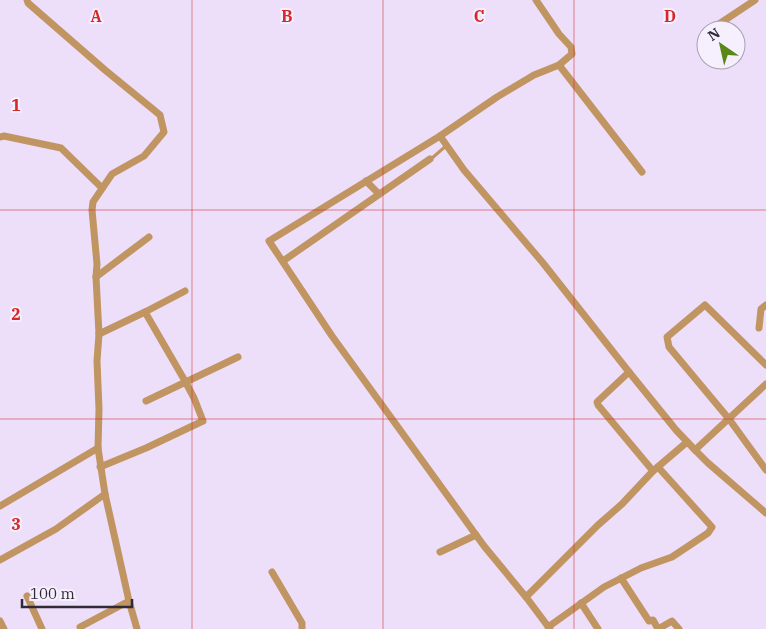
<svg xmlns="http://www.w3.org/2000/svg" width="766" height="629" viewBox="0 0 766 629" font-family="'IBM Plex Serif',serif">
	<rect width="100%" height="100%" fill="#eddefa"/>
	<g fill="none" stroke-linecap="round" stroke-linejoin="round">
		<polyline stroke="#c19562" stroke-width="3" points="431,159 447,145"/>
		<g stroke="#c19562" stroke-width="7">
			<polyline points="27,0 28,3 105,70 160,115 164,132 144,156 112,174 93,202 92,210 97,264 96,277 99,334 97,361 99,409 98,448 105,494 129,601 137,629"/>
			<polyline points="536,0 559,34 571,47 572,54 559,65 534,75 497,97 440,136 464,170 543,263 629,372 676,430 695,450"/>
			<polyline points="710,30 755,0"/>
			<polyline points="559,65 642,172"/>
			<polyline points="440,136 269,241 332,336 484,546 526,597"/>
			<polyline points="0,137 4,136 61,148 102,188"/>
			<polyline points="366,181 379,194"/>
			<polyline points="283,261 430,159"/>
			<polyline points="96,277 149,237"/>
			<polyline points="759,328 761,309 766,305"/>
			<polyline points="99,334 145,312 185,291"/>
			<polyline points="766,365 705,305 667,337 669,347 729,419 766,470"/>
			<polyline points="629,372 597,402 598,405 653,471"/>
			<polyline points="766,384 695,450 708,463 766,513"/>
			<polyline points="146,401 238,357"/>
			<polyline points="100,467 146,448 203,421 194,398 185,381 145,312"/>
			<polyline points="0,506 98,448"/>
			<polyline points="440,552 476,535"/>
			<polyline points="0,560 56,529 105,494"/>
			<polyline points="272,572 302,623 302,629"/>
			<polyline points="621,578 649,621 653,620 658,629"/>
			<polyline points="27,596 42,629"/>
			<polyline points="581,603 598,629"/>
			<polyline points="0,621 4,629"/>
			<polyline points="548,627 604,587 641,568 672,557 708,533 712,527 658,467"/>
			<polyline points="81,629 80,627 129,601"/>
			<polyline points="550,629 526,597 598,525 622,504 653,471 687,442"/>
			<polyline points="658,629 672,621 679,629"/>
		</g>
	</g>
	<path fill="none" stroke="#d62828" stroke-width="1" stroke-opacity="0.55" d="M 192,0 L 192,629M 383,0 L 383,629M 574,0 L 574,629M 0,210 L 766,210M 0,419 L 766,419"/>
	<g font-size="16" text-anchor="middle" font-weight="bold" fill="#d62828" stroke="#f6effd" stroke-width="4" stroke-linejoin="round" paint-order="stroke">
		<text x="96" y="22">A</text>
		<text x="287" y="22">B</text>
		<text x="479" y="22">C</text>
		<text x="670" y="22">D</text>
		<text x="16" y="111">1</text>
		<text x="16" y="320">2</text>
		<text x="16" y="530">3</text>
	</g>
	<g transform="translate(721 45) rotate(326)"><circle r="24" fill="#f6effd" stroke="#a7a0ad"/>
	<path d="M0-4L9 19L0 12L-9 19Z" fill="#5b8716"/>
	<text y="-8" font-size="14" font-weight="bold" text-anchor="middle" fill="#302936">N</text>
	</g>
	<path d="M22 599v8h110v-8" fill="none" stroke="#302936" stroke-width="2.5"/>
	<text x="30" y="599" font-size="15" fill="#302936" stroke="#f6effd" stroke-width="4" paint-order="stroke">100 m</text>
</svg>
